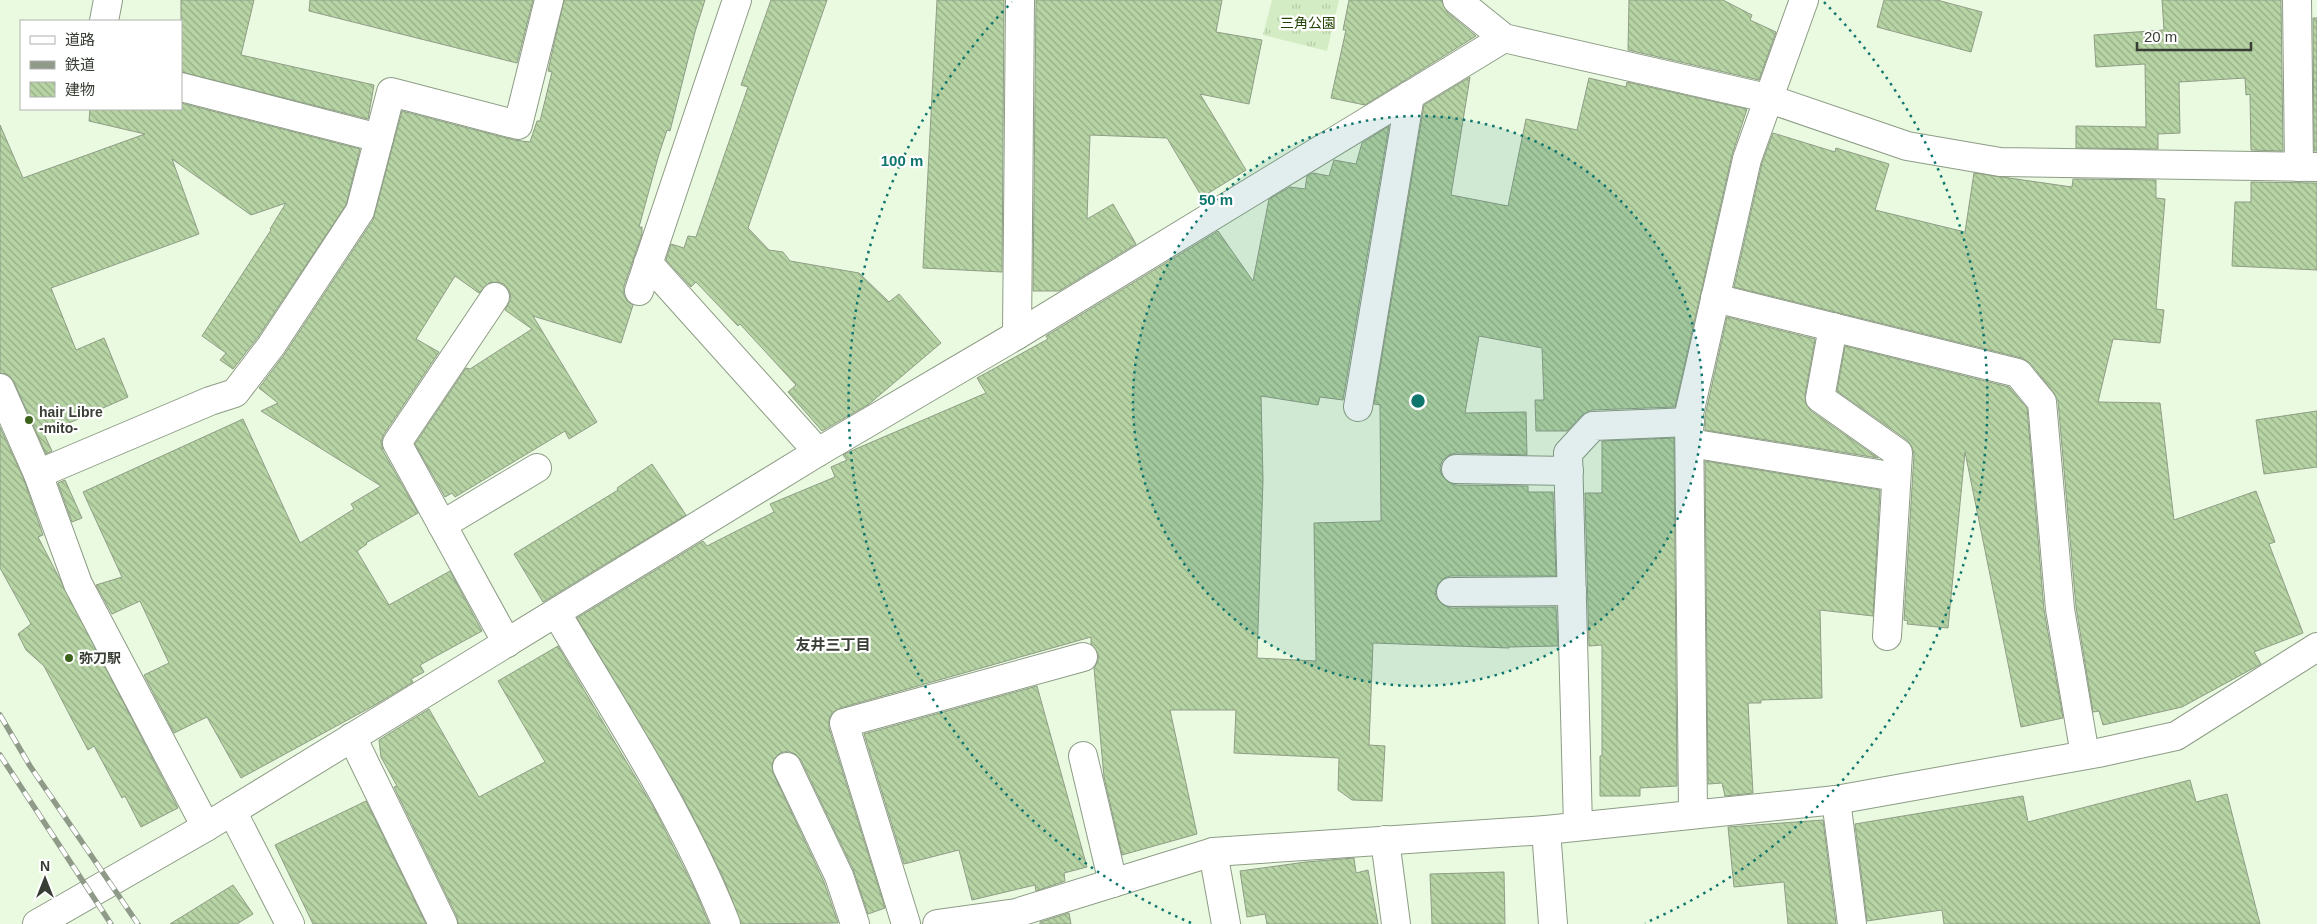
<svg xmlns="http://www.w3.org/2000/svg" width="2317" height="924" viewBox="0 0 2317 924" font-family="Helvetica,'Noto Sans JP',sans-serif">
	<defs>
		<pattern id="grass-tufts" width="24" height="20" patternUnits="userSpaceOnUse" patternTransform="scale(1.25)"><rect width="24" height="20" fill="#d3ecc3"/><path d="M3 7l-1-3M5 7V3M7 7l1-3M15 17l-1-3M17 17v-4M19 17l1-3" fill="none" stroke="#b6cba8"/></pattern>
		<pattern id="building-back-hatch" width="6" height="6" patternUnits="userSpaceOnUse" patternTransform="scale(1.25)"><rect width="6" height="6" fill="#b7d4a5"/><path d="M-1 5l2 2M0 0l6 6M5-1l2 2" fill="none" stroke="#96ad87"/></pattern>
	</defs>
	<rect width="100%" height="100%" fill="#eafae1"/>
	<polygon fill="url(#grass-tufts)" points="1272,0 1339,0 1327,51 1263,35"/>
	<g fill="url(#building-back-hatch)" stroke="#8f9e86">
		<polygon points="181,0 254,0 241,55 374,85 368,119 181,72"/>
		<polygon points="310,0 533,0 517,63 309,11"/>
		<polygon points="564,0 705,0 695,32 670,131 667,130 659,154 639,227 642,227 642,234 624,286 624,295 627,301 633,305 621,343 533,316 597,422 569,439 565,431 455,497 452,493 445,497 415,444 466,368 470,369 532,329 505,310 511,298 509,290 504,284 497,282 489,283 479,293 455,276 416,339 439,352 384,434 381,442 383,451 418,513 366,543 367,544 357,551 389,605 450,571 482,631 420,665 424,672 411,679 413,682 375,705 241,778 207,717 174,733 144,675 169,663 140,601 112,614 96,585 122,577 83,492 243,419 300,543 354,509 351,504 381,486 261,411 278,403 259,388 284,355 373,220 402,111 514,140 530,142 537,121 540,121 552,72 548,71"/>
		<polygon points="771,0 827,0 748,228 769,250 783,252 790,261 859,273 889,302 899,294 941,343 869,404 822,431 788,392 796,385 740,324 738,326 696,282 691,287 666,260 671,244 684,248 688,236 696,237 748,87 741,85"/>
		<polygon points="937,0 1004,0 1002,272 923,268"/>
		<polygon points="1036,0 1222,0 1216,32 1262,40 1249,104 1200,94 1246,170 1202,197 1167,138 1090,135 1087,219 1113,204 1136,244 1059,291 1033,291"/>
		<polygon points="1349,0 1442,0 1447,12 1476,36 1365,105 1331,98 1346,30 1343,30"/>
		<polygon points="1629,0 1723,0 1752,15 1750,20 1776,32 1759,80 1628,50"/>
		<polygon points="1884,0 1937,0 1982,12 1971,52 1877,27"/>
		<polygon points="2162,0 2281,0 2283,151 2251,150 2250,94 2246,95 2245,78 2179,82 2180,133 2158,134 2158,149 2076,148 2076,126 2146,127 2145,64 2096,67 2094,35 2164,30"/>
		<polygon points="2313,18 2317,18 2317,151 2314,151"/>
		<polygon points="1470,77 1451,195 1508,206 1526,119 1577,130 1589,78 1626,87 1627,82 1747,109 1732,155 1675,407 1592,410 1582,415 1567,431 1536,431 1535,400 1544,400 1542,348 1479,336 1465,413 1526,412 1527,455 1456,453 1449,455 1442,461 1440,468 1442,476 1448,482 1456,485 1528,486 1528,492 1553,492 1556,576 1450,576 1444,578 1438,584 1435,593 1437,599 1443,605 1451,608 1556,607 1558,646 1509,647 1509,648 1373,643 1369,745 1385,746 1382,801 1352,800 1338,790 1339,758 1234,753 1236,710 1170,710 1197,834 1122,855 1104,777 1094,668 1098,661 1098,653 1091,644 1091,637 840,708 832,713 829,720 829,728 885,908 868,914 853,869 801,760 795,754 788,751 780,753 774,759 772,765 773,773 824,882 838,923 741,924 723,877 683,797 577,618 703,541 707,546 774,512 770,504 835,477 831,467 847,460 843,455 851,451 986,393 977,378 1048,339 1046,336 1218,231 1253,281 1269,199 1290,187 1305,189 1307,176 1313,173 1329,176 1334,160 1356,164 1362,143 1389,126 1343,400 1320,397 1318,405 1261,396 1263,480 1257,658 1316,661 1314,523 1381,521 1380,405 1374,404 1424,105"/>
		<polygon points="181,103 360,149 346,205 258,337 233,369 220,360 226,353 202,336 271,230 270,229 286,203 251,215 172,159 199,234 51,288 76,350 104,338 128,397 44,434 52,451 46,454 14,382 9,375 0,373 0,125 23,178 145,134 89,121 90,109 181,109"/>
		<polygon points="1773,133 1835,152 1836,148 1889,164 1875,210 1965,232 1974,173 2072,187 2073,179 2076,179 2156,180 2156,198 2165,199 2156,309 2164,310 2160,343 2113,339 2098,402 2160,403 2174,520 2256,491 2275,542 2269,544 2303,633 2254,652 2261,664 2182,707 2103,725 2099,711 2093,712 2076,607 2058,401 2054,393 2030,363 2022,358 1734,287 1762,163"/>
		<polygon points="2251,182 2317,183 2317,270 2232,266 2235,202 2251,202"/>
		<polygon points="1727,317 1815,339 1805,395 1806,404 1811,411 1878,458 1705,430 1705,416"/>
		<polygon points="1845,346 2009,387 2027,408 2044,610 2063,718 2021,727 1965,452 1948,628 1907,624 1908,621 1904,620 1914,454 1912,447 1907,440 1837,391"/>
		<polygon points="2317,411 2317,467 2264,474 2256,420"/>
		<polygon points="0,427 24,480 43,535 38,537 178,808 141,827 125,796 122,798 94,746 88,750 44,666 26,650 18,634 31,624 0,568"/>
		<polygon points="1674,438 1677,786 1640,788 1640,796 1600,796 1600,756 1602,756 1602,645 1589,646 1585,493 1602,493 1602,441"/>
		<polygon points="1705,461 1880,490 1873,616 1820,610 1822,698 1761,700 1761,703 1748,703 1753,793 1725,796 1722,783 1708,784"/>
		<polygon points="652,464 686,515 543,602 514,554 618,490 617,488"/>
		<polygon points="65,480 82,518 72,522 58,483"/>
		<polygon points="558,646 656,812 695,890 709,924 458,924 457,917 394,787 397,786 381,757 379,740 429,709 479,797 545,762 498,681"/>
		<polygon points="1037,686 1087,867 1064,873 1065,881 1036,891 1035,885 972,900 959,850 904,864 864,734"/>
		<polygon points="2190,780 2196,802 2227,794 2260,924 1944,924 1942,910 1867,921 1855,824 2023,796 2028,822"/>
		<polygon points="366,801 426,924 313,924 275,845"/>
		<polygon points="1823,820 1836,924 1788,924 1784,882 1734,887 1728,827"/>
		<polygon points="1354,858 1356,873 1368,870 1378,924 1267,924 1265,914 1247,917 1240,871 1306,862"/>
		<polygon points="1504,872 1505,924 1432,924 1430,874"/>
		<polygon points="233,885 253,914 237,924 170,924"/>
		<polygon points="1069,913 1071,924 1040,924 1040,922"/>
	</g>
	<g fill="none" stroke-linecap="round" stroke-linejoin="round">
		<g stroke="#8d9c85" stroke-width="30">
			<g id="minor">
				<polyline points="1457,0 1504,38 1767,98 1907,146 2000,162 2317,167"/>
				<polyline points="2297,0 2299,167"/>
				<polyline points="104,21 108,0"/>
				<polyline points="181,87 379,138"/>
				<polyline points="648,263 818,452"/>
				<polyline points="639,291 737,0"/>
				<polyline points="495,297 397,443 507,643"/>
				<polyline points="1715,298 2018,373 2042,402 2060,609 2085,755"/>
				<polyline points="1833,327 1820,398 1898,453 1887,636"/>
				<polyline points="1017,335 1020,0"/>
				<polyline points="0,388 38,474 78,584 206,827"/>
				<polyline points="1358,407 1410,95"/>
				<polyline points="1690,443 1896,477"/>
				<polyline points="1456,469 1569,471"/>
				<polyline points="38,474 210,401 235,393 271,346 360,211 391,92 518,125 549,0"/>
				<polyline points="442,525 537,468"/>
				<polyline points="1451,592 1572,591"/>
				<path d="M 557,614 C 617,715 683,815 726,924"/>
				<polyline points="352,737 443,924"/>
				<polyline points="1083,756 1113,883"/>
				<polyline points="787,767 839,876 855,924"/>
				<polyline points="1836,800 1852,924"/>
				<polyline points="232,811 290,924"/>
				<polyline points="1693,813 1689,414 1747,159 1804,0"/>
				<polyline points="1578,826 1568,453 1593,426 1690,422"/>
				<polyline points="1546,830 1553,924"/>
				<polyline points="1385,840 1396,924"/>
				<polyline points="1213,852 1226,924"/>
				<polyline points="37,924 206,827 818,452 1017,335 1504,38"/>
				<polyline points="906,924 844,723 1083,657"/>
				<polyline points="937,924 1016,913 1213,852 1546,830 1836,800 2098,753 2176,736 2317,647"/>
			</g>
		</g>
		<use href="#minor" stroke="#fff" stroke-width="28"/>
		<g stroke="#8f9a89" stroke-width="5.5">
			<g id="rail">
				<polyline points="0,715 30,766 138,924"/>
				<polyline points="0,755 111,924"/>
			</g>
		</g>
		<use href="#rail" stroke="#fff" stroke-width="4" stroke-dasharray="11" stroke-linecap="butt"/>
	</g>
	<circle cx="1418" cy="401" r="285" fill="#0f766e" fill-opacity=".12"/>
	<g fill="none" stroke="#0f766e" stroke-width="2.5" stroke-dasharray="2.5 5">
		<circle cx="1418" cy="401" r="285"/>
		<path d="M1191 923A569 569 0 0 1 1012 2M1824 2A569 569 0 0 1 1645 923"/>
	</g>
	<g fill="#3c621c" stroke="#fff" stroke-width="2">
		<circle cx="29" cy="420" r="5"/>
		<circle cx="69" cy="658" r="5"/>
	</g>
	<g text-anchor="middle" stroke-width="4.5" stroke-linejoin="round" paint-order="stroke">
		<g font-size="14" fill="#240" stroke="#fff">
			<text x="1308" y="28">三角公園</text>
		</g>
		<g font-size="14" font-weight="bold" fill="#383e34" stroke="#fff" text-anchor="start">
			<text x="39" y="417">hair Libre<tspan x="39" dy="16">-mito-</tspan></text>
			<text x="79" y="663">弥刀駅</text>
		</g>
		<g font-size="15" font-weight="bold" fill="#383e34" stroke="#fff">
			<text x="833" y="650">友井三丁目</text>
		</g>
	</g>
	<circle cx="1418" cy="401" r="8" fill="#0f766e" stroke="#fff" stroke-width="2.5"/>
	<g font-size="15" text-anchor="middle" font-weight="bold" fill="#0f766e" stroke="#fff" stroke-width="4.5" stroke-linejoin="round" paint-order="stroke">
		<text x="902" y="166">100 m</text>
		<text x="1216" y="205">50 m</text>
	</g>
	<rect x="20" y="20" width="162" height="90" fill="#ffffff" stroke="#afb2ae"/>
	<rect x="30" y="36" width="25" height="8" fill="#ffffff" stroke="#afb2ae"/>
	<text x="65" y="45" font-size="15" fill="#383e34">道路</text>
	<rect x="30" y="61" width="25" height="8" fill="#8f9a89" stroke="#afb2ae"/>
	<text x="65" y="70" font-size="15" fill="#383e34">鉄道</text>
	<rect x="30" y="82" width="25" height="15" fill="url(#building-back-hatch)" stroke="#afb2ae"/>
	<text x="65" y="95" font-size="15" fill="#383e34">建物</text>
	<g transform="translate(45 879)" stroke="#ffffff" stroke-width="4" paint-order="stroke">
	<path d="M0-4L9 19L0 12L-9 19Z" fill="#383e34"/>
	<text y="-8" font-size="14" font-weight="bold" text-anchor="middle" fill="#383e34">N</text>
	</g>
	<path d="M2137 42v8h114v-8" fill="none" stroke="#383e34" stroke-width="2.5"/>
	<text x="2144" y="42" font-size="15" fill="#383e34" stroke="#ffffff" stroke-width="4" paint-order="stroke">20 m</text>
</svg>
